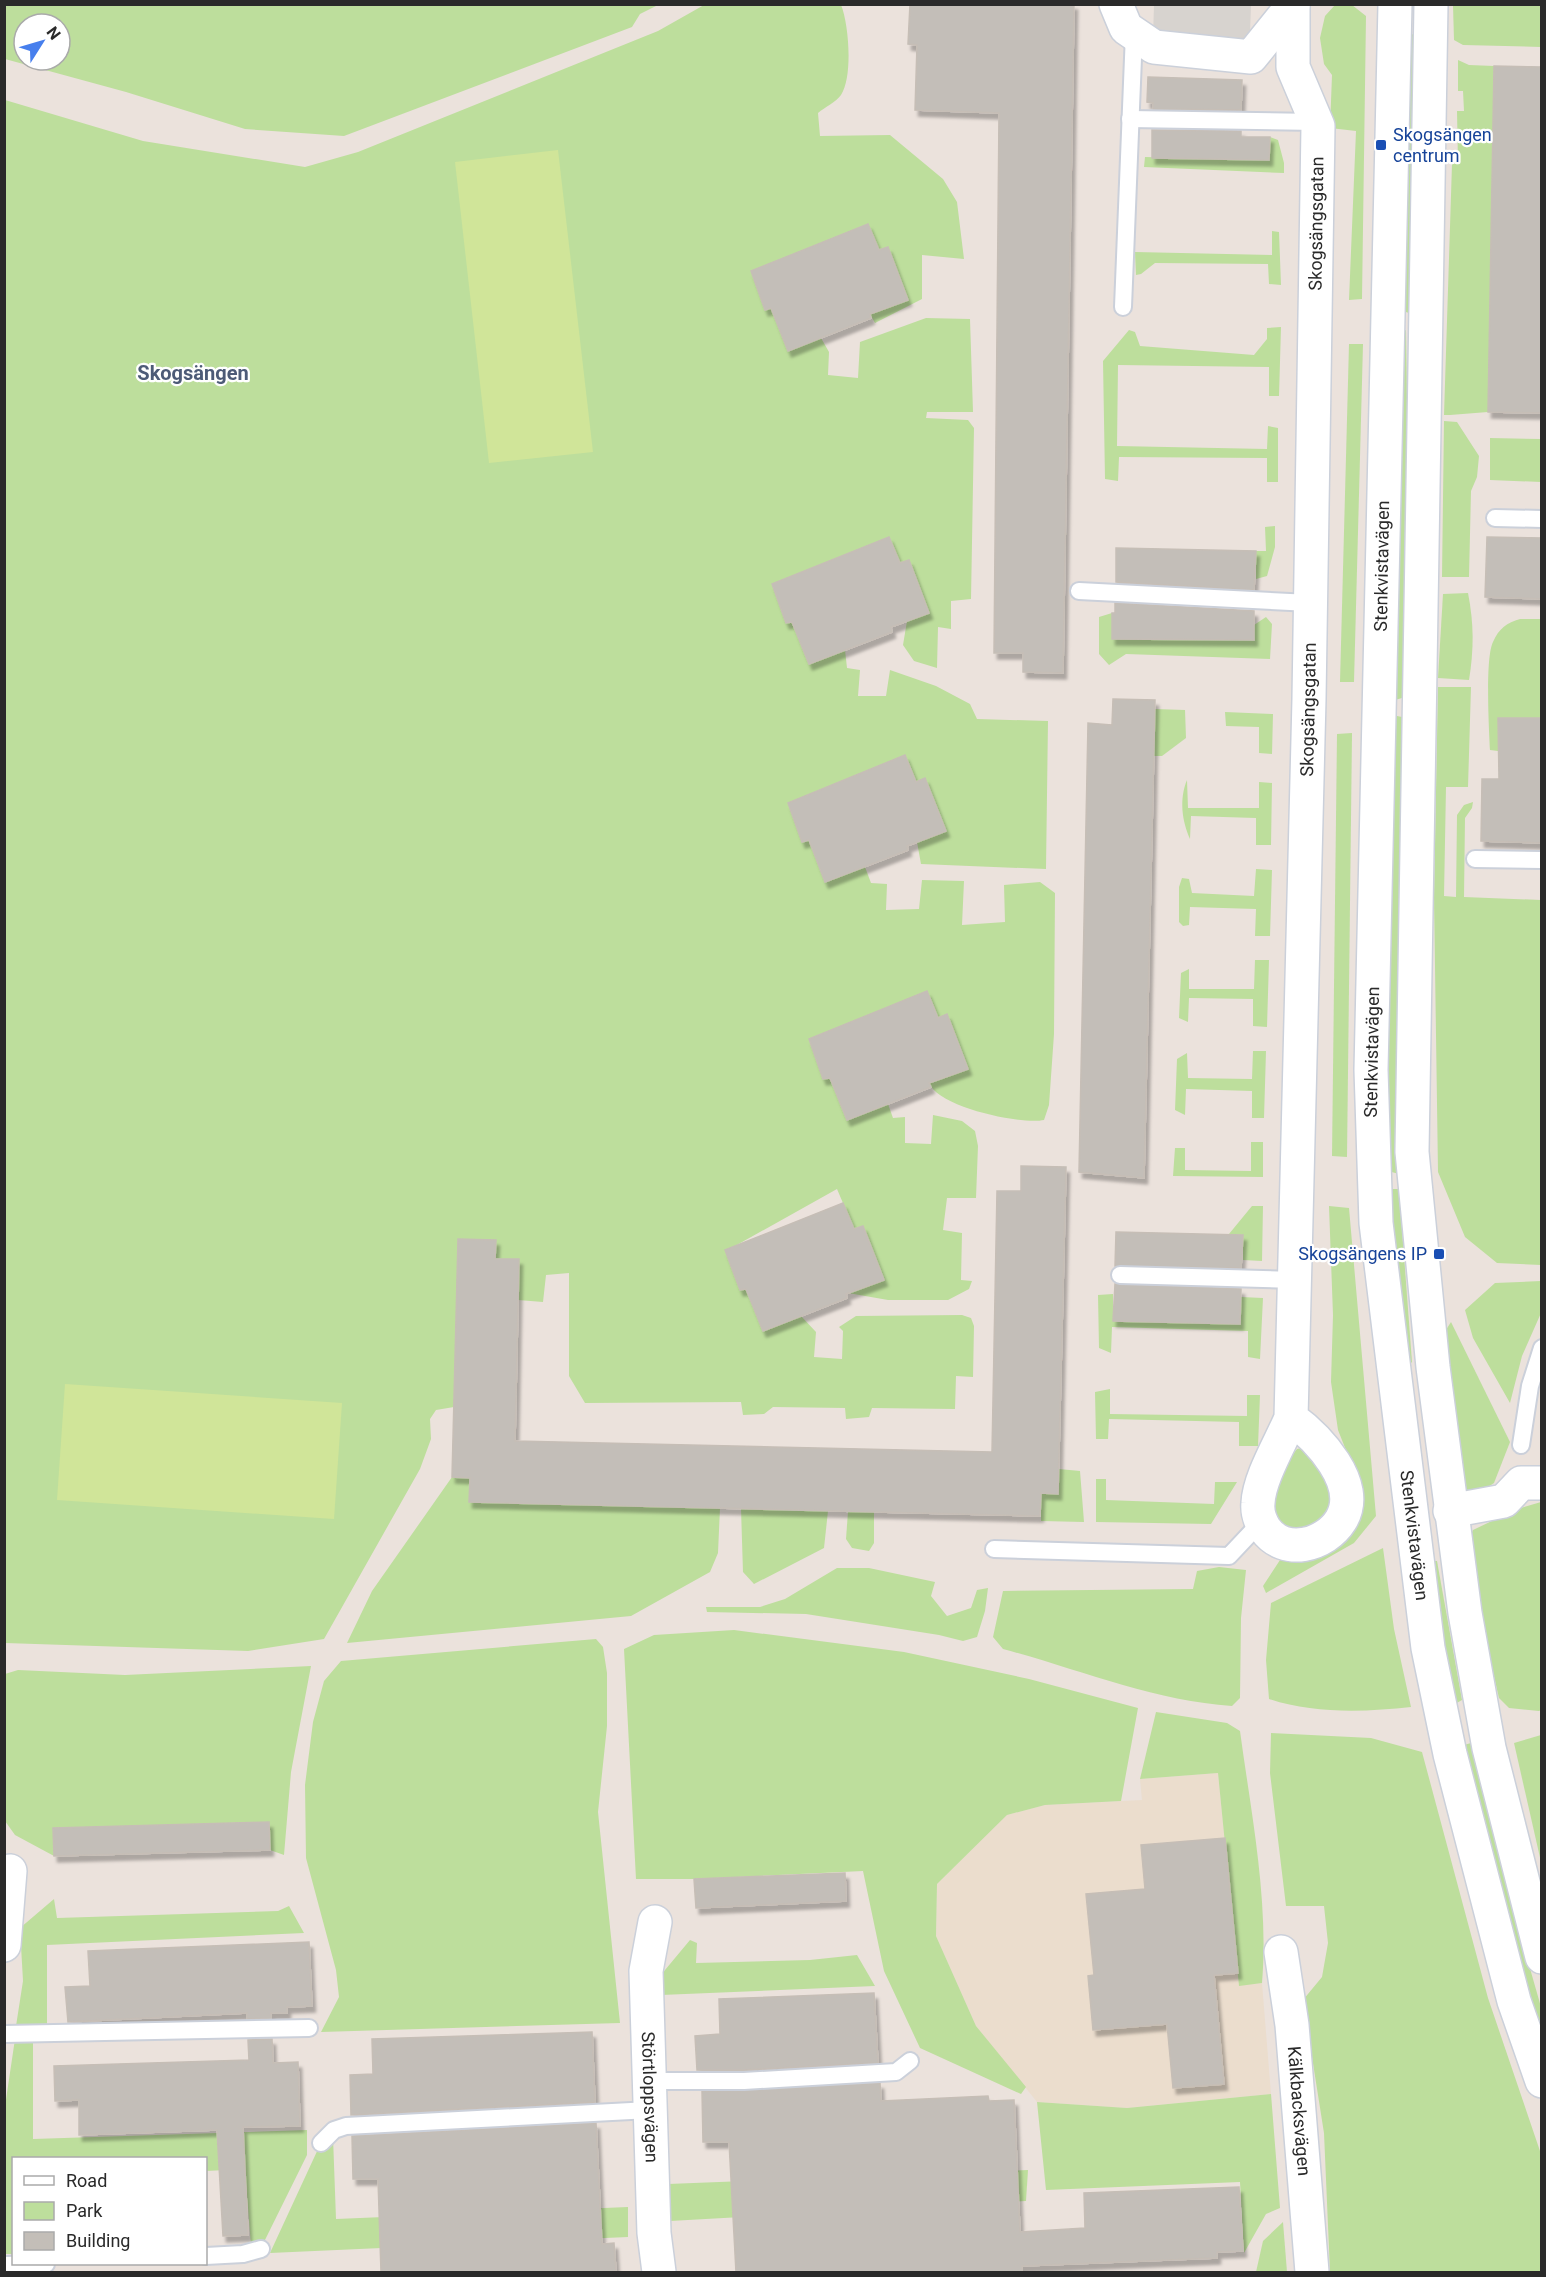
<svg xmlns="http://www.w3.org/2000/svg" width="1546" height="2277" viewBox="0 0 1546 2277" font-family="Roboto,sans-serif">
	<defs>
		<filter id="shadow"><feDropShadow dx="3.5" dy="6" stdDeviation="1.5" flood-color="#0004"/></filter>
	</defs>
	<rect width="100%" height="100%" fill="#ebe2dc"/>
	<polygon fill="#ebddcd" points="1218,1773 1239,1985 1262,1983 1271,2094 1127,2108 1037,2102 976,2026 936,1936 937,1884 1007,1815 1045,1805 1142,1800 1140,1779"/>
	<g fill="#bdde9c" fill-rule="evenodd">
		<path d="M 4,5 L 5,4 L 658,5 L 640,14 L 632,27 L 344,136 L 245,129 L 126,92 L 5,59 ZM 24,24 L 60,24 L 60,60 L 24,60 Z"/>
		<path d="M 704,5 L 841,5 C 849,24 853,77 841,95 C 836,102 825,107 818,113 L 820,136 L 890,135 L 943,179 L 957,202 L 964,259 L 922,255 L 922,299 L 875,323 L 870,314 L 908,299 L 888,247 L 879,250 L 868,224 L 752,271 L 766,310 L 771,308 L 821,338 L 829,352 L 828,375 L 858,378 L 860,342 L 926,318 L 970,319 L 973,412 L 927,412 L 926,418 L 968,420 L 974,428 L 971,599 L 951,601 L 951,629 L 938,627 L 937,668 L 914,661 L 903,645 L 907,621 L 929,613 L 909,561 L 900,563 L 889,537 L 772,584 L 786,623 L 792,622 L 809,664 L 845,650 L 847,668 L 860,670 L 858,696 L 886,696 L 890,670 L 936,686 L 970,704 L 977,719 L 1048,721 L 1046,869 L 921,864 L 917,842 L 946,831 L 925,779 L 916,782 L 905,755 L 789,803 L 803,842 L 809,840 L 825,882 L 865,867 L 871,883 L 887,884 L 886,910 L 919,909 L 922,880 L 964,881 L 962,925 L 1005,922 L 1004,885 L 1040,882 L 1055,893 L 1054,1034 L 1049,1105 L 1044,1120 C 1021,1125 938,1107 929,1083 L 968,1068 L 947,1015 L 938,1018 L 927,991 L 809,1040 L 824,1079 L 830,1078 L 847,1120 L 888,1104 L 893,1118 L 905,1117 L 905,1143 L 931,1144 L 933,1115 L 962,1121 L 975,1131 L 978,1146 L 976,1198 L 947,1198 L 943,1230 L 962,1233 L 961,1280 L 972,1281 L 969,1289 L 948,1300 L 888,1300 L 848,1293 L 884,1279 L 863,1226 L 854,1229 L 837,1189 L 726,1251 L 740,1290 L 746,1289 L 763,1331 L 801,1316 L 816,1332 L 814,1357 L 842,1359 L 843,1331 L 839,1327 L 856,1316 L 962,1315 L 971,1318 L 974,1326 L 973,1377 L 956,1376 L 955,1409 L 872,1408 L 869,1417 L 846,1419 L 845,1408 L 773,1407 L 764,1414 L 743,1415 L 741,1402 L 585,1403 L 569,1376 L 569,1273 L 546,1275 L 543,1302 L 518,1300 L 518,1260 L 495,1259 L 495,1240 L 458,1239 L 454,1407 L 436,1410 L 430,1419 L 431,1439 L 420,1469 L 324,1639 L 248,1651 L 5,1643 L 5,100 L 143,141 L 305,167 L 358,152 L 658,31 Z"/>
		<polygon points="1335,5 1352,5 1366,16 1362,299 1349,300 1356,131 1330,128 1332,75 1324,64 1320,38 1325,16"/>
		<polygon points="1453,5 1541,5 1541,47 1463,45 1454,40"/>
		<polygon points="1413,34 1409,313 1403,311 1410,36"/>
		<polygon points="1458,60 1469,65 1494,66 1488,412 1450,415 1444,415 1452,164 1458,163 1457,111 1464,111 1463,91 1458,91"/>
		<polygon points="1270,137 1278,140 1284,163 1284,173 1144,167 1145,157 1269,160"/>
		<polygon points="1272,231 1279,232 1281,285 1269,284 1268,264 1155,263 1141,274 1136,275 1135,252 1272,255"/>
		<polygon points="1281,327 1279,396 1269,396 1269,367 1118,365 1117,446 1267,449 1268,426 1278,428 1278,482 1267,482 1267,458 1119,457 1118,481 1105,479 1103,361 1129,330 1135,332 1140,346 1254,355 1267,339 1267,328"/>
		<polygon points="1406,330 1408,468 1402,698 1395,700 1400,333"/>
		<polygon points="1349,344 1363,344 1354,682 1340,682"/>
		<polygon points="1444,421 1457,422 1479,456 1477,477 1471,491 1469,577 1442,577"/>
		<polygon points="1490,438 1541,439 1541,482 1490,480"/>
		<polygon points="1275,526 1275,547 1267,576 1256,579 1256,551 1266,551 1265,527"/>
		<path d="M 1468,593 C 1474,624 1474,649 1469,680 L 1438,678 L 1443,594 Z"/>
		<polygon points="1112,613 1112,639 1254,640 1254,625 1266,617 1272,624 1270,659 1126,654 1109,665 1099,654 1099,617"/>
		<path d="M 1520,619 L 1541,619 L 1541,718 L 1498,719 L 1498,751 L 1490,750 C 1489,729 1485,658 1493,642 C 1499,628 1507,623 1520,619 Z"/>
		<polygon points="1438,687 1471,687 1468,787 1446,787 1444,896 1456,897 1457,815 1464,805 1473,802 1472,808 1465,818 1464,897 1541,900 1541,1265 1497,1263 1465,1237 1438,1172 1434,897"/>
		<polygon points="1155,709 1185,710 1186,738 1162,756 1154,756"/>
		<polygon points="1225,712 1273,714 1272,754 1259,753 1259,727 1226,726"/>
		<polygon points="1392,715 1402,717 1397,1073 1399,1174 1388,1171 1386,1145"/>
		<polygon points="1352,733 1352,734 1347,1157 1332,1156 1337,734"/>
		<path d="M 1187,780 L 1188,808 L 1259,808 L 1259,782 L 1272,783 L 1271,845 L 1256,845 L 1256,818 L 1191,816 L 1190,839 C 1182,821 1179,799 1187,780 Z"/>
		<polygon points="1256,869 1272,870 1270,936 1255,936 1256,909 1190,907 1189,925 1183,926 1179,922 1179,887 1182,878 1189,879 1192,893 1254,896"/>
		<polygon points="1255,960 1269,960 1267,1027 1253,1026 1253,999 1189,998 1188,1022 1179,1018 1181,973 1189,969 1189,989 1254,989"/>
		<polygon points="1253,1051 1266,1051 1264,1118 1252,1118 1252,1091 1186,1089 1185,1115 1175,1110 1177,1059 1187,1053 1188,1078 1252,1079"/>
		<polygon points="1251,1142 1263,1142 1263,1177 1173,1176 1175,1148 1185,1148 1185,1170 1251,1171"/>
		<polygon points="1389,1189 1399,1189 1412,1362 1406,1368"/>
		<polygon points="1252,1206 1263,1206 1262,1261 1243,1260 1243,1235 1229,1234"/>
		<polygon points="1329,1206 1349,1208 1376,1516 1354,1543 1266,1593 1263,1586 1280,1560 1311,1554 1353,1468 1338,1430 1331,1382 1333,1315"/>
		<polygon points="1541,1281 1541,1313 1522,1356 1510,1403 1473,1338 1465,1310 1495,1283"/>
		<polygon points="1113,1294 1113,1321 1240,1324 1241,1297 1263,1298 1260,1359 1248,1357 1248,1331 1112,1327 1111,1353 1099,1348 1098,1295"/>
		<polygon points="1451,1322 1510,1442 1494,1483 1476,1495 1457,1486 1437,1344"/>
		<polygon points="1110,1389 1110,1414 1247,1416 1247,1395 1260,1395 1258,1446 1239,1446 1239,1422 1109,1419 1108,1439 1096,1439 1095,1392"/>
		<path d="M 1306,1447 C 1317,1460 1328,1481 1331,1498 C 1335,1521 1304,1538 1285,1528 C 1280,1526 1275,1519 1271,1515 L 1274,1478 L 1297,1449 Z"/>
		<polygon points="1059,1469 1080,1471 1084,1522 1041,1521 1041,1493 1058,1494"/>
		<polygon points="452,1477 470,1477 470,1502 720,1508 718,1553 710,1572 631,1616 347,1643 372,1591"/>
		<polygon points="1096,1479 1106,1479 1106,1500 1214,1504 1215,1482 1237,1482 1211,1524 1096,1522"/>
		<polygon points="1541,1502 1541,1710 1539,1711 1509,1708 1499,1698 1464,1549 1473,1530 1517,1509"/>
		<polygon points="741,1509 828,1511 824,1548 754,1584 743,1572"/>
		<polygon points="848,1512 874,1512 874,1543 869,1551 852,1548 846,1539"/>
		<path d="M 1383,1548 L 1394,1629 L 1411,1707 C 1366,1712 1313,1714 1269,1699 L 1266,1660 L 1271,1603 Z"/>
		<polygon points="1429,1561 1437,1561 1462,1700 1455,1704"/>
		<path d="M 1219,1567 L 1246,1570 L 1241,1618 L 1240,1698 L 1232,1706 C 1154,1701 1078,1669 1003,1649 L 993,1637 L 1003,1591 L 1193,1589 L 1197,1571 Z"/>
		<polygon points="837,1568 869,1568 935,1582 931,1596 947,1616 971,1608 977,1590 988,1588 985,1611 977,1637 963,1641 939,1635 806,1614 707,1612 706,1607 760,1607 785,1599"/>
		<polygon points="734,1630 904,1652 1029,1679 1138,1708 1121,1801 1045,1805 1007,1815 937,1884 936,1936 976,2026 1026,2087 1021,2094 920,2048 884,1971 863,1871 694,1879 636,1879 624,1649 654,1635"/>
		<polygon points="596,1639 603,1647 607,1673 607,1726 598,1812 620,2023 321,2032 339,1997 336,1970 306,1858 305,1785 313,1722 324,1681 341,1661"/>
		<polygon points="311,1666 291,1772 284,1855 270,1850 269,1822 53,1828 54,1856 15,1835 5,1821 5,1674 18,1670 125,1675"/>
		<path d="M 1156,1712 L 1227,1723 L 1240,1731 C 1251,1813 1269,1900 1262,1983 L 1239,1986 L 1218,1773 L 1140,1779 Z"/>
		<polygon points="1271,1733 1371,1738 1422,1752 1488,1998 1541,2154 1541,2272 1330,2272 1324,2133 1303,2000 1322,1977 1328,1943 1324,1906 1286,1906 1270,1773"/>
		<polygon points="1541,1735 1542,1735 1541,1862 1514,1743"/>
		<polygon points="1471,1743 1507,1888 1541,2007 1541,2041 1464,1745"/>
		<polygon points="54,1899 57,1918 278,1911 289,1906 304,1933 47,1945 47,2025 16,2026 23,1981 20,1928"/>
		<polygon points="690,1940 697,1943 696,1963 810,1960 857,1955 875,1986 661,1995 660,1976"/>
		<polygon points="15,2039 33,2041 33,2139 307,2130 307,2155 262,2246 251,2246 245,2169 206,2171 206,2158 14,2158 13,2254 5,2254 4,2113"/>
		<polygon points="1271,2094 1280,2208 1266,2214 1244,2253 1240,2182 1046,2190 1037,2102 1127,2108"/>
		<polygon points="333,2137 336,2219 628,2207 628,2237 270,2253 319,2147"/>
		<polygon points="1028,2170 1026,2201 670,2221 668,2184"/>
		<polygon points="1283,2222 1287,2272 1256,2272 1263,2241"/>
	</g>
	<g fill="#d0e599">
		<polygon points="558,150 593,452 489,463 455,162"/>
		<polygon points="65,1384 342,1403 334,1519 57,1500"/>
	</g>
	<polygon fill="#d7d3cf" points="1154,5 1251,5 1250,33 1256,48 1153,37"/>
	<g fill="#c3beb8" stroke="#c6beb6" stroke-width="1.5" filter="url(#shadow)">
		<polygon points="910,4 1074,4 1063,673 1023,672 1023,653 994,653 999,113 915,110 917,45 908,44"/>
		<polygon points="1494,66 1542,67 1542,413 1488,412"/>
		<polygon points="1148,77 1242,80 1241,110 1153,109 1153,103 1147,102"/>
		<polygon points="1152,130 1241,131 1241,137 1270,137 1269,160 1152,158"/>
		<polygon points="868,224 879,250 888,247 908,300 870,314 871,318 788,351 771,308 765,310 751,271"/>
		<polygon points="889,537 900,563 909,560 929,613 891,627 892,632 809,664 792,622 786,623 772,584"/>
		<polygon points="1487,537 1542,538 1542,599 1485,597"/>
		<polygon points="1116,548 1256,551 1254,590 1116,582"/>
		<polygon points="1115,603 1254,611 1254,640 1112,639 1112,613 1115,613"/>
		<polygon points="1113,699 1155,700 1144,1178 1079,1172 1088,723 1112,725"/>
		<polygon points="1498,718 1542,718 1542,843 1481,841 1482,779 1499,779"/>
		<polygon points="905,755 916,782 925,778 946,831 907,846 908,850 825,882 809,840 802,842 788,803"/>
		<polygon points="927,991 938,1018 947,1014 968,1069 929,1083 931,1087 847,1120 830,1078 823,1079 809,1039"/>
		<polygon points="1021,1166 1066,1167 1058,1494 1041,1493 1040,1516 469,1502 470,1478 452,1477 458,1239 496,1240 495,1259 519,1259 515,1441 992,1452 997,1191 1021,1191"/>
		<polygon points="843,1203 854,1229 863,1226 884,1280 846,1294 847,1298 763,1331 746,1289 740,1290 725,1250"/>
		<polygon points="1116,1232 1243,1235 1241,1268 1115,1266"/>
		<polygon points="1115,1284 1241,1289 1240,1324 1113,1321"/>
		<polygon points="269,1822 270,1850 54,1856 53,1828"/>
		<polygon points="1225,1838 1238,1973 1214,1975 1224,2084 1173,2088 1167,2024 1093,2030 1088,1976 1094,1975 1086,1894 1145,1889 1141,1845"/>
		<polygon points="845,1873 846,1901 696,1908 694,1879"/>
		<polygon points="309,1942 312,2006 287,2007 287,2013 271,2013 271,2018 247,2019 247,2013 68,2022 65,1987 90,1986 88,1951"/>
		<polygon points="874,1993 878,2063 744,2070 697,2070 695,2036 720,2034 719,1999"/>
		<polygon points="592,2032 595,2102 351,2115 350,2075 373,2074 372,2039"/>
		<polygon points="272,2039 273,2063 298,2062 300,2126 243,2127 248,2235 223,2236 217,2130 79,2135 79,2100 55,2101 54,2066 249,2060 248,2040"/>
		<polygon points="880,2083 881,2101 988,2096 989,2101 1014,2100 1020,2232 1085,2228 1084,2193 1239,2187 1243,2251 1217,2252 1217,2258 1022,2266 1022,2272 736,2272 729,2142 703,2142 702,2091"/>
		<polygon points="596,2123 602,2244 614,2243 616,2272 381,2272 378,2179 353,2179 352,2136"/>
	</g>
	<g fill="none" stroke-linecap="round" stroke-linejoin="round">
		<g stroke="#cbd0da" stroke-width="20">
			<g id="lane">
				<polyline points="1130,119 1317,122"/>
				<polyline points="1123,307 1134,33"/>
				<polyline points="1495,518 1542,519"/>
				<polyline points="1079,591 1310,603"/>
				<polyline points="1475,859 1542,860"/>
				<polyline points="1120,1275 1294,1280"/>
				<polyline points="1521,1445 1530,1386 1542,1348"/>
				<polyline points="994,1549 1229,1556 1261,1522"/>
				<polyline points="4,2034 309,2028"/>
				<polyline points="649,2081 744,2081 896,2072 910,2061"/>
				<polyline points="321,2143 334,2130 346,2126 650,2110"/>
				<polyline points="206,2256 243,2254 261,2249"/>
				<polyline points="4,2265 46,2264"/>
			</g>
		</g>
		<g stroke="#cbd0da" stroke-width="36">
			<g id="street">
				<polyline points="1116,4 1126,28 1154,47 1251,57 1293,5"/>
				<path id="s1" d="M 1291,1418 C 1317,1437 1363,1484 1341,1520 C 1325,1546 1284,1556 1265,1529 C 1260,1521 1257,1512 1258,1503 C 1259,1478 1281,1442 1291,1418 L 1309,699 L 1318,126 L 1293,67 L 1293,4"/>
				<polyline points="1450,1511 1504,1501 1521,1483 1542,1483"/>
				<path id="s2" d="M 655,1922 L 646,1971 L 654,2233 L 659,2272"/>
				<polyline points="4,1945 10,1871"/>
				<path id="s3" d="M 1281,1952 L 1292,2025 L 1312,2272"/>
			</g>
		</g>
		<g stroke="#cbd0da" stroke-width="36">
			<g id="secondary">
				<path id="s4" d="M 1395,4 L 1371,1070 L 1376,1223 L 1428,1648 L 1450,1754 L 1514,2001 L 1542,2081"/>
				<polyline points="1431,4 1412,1152 1433,1367 1465,1613 1489,1748 1542,1957"/>
			</g>
		</g>
		<use href="#lane" stroke="#fff" stroke-width="16"/>
		<use href="#street" stroke="#fff" stroke-width="33"/>
		<use href="#secondary" stroke="#fff" stroke-width="33"/>
	</g>
	<g fill="#1a4fb4" stroke="#fff" stroke-width="2">
		<rect x="1375" y="139" width="12" height="12" rx="3"/>
		<rect x="1433" y="1248" width="12" height="12" rx="3"/>
	</g>
	<g text-anchor="middle" stroke-width="4.5" stroke-linejoin="round" paint-order="stroke">
		<g font-size="18" fill="#164399" stroke="#fff" text-anchor="start">
			<text x="1393" y="141">Skogsängen<tspan x="1393" dy="21">centrum</tspan></text>
			<text x="1427" y="1260" text-anchor="end">Skogsängens IP</text>
		</g>
		<g font-size="18" fill="#2a2a2a" stroke="#fff">
			<text dy="6" stroke="none"><textPath href="#s1" startOffset="1527">Skogsängsgatan</textPath></text>
			<text transform="translate(1382 566) rotate(-89)" y="6">Stenkvistavägen</text>
			<text dy="6" stroke="none"><textPath href="#s1" startOffset="1041">Skogsängsgatan</textPath></text>
			<text transform="translate(1372 1052) rotate(-89)" y="6">Stenkvistavägen</text>
			<text dy="6" stroke="none"><textPath href="#s4" startOffset="1534">Stenkvistavägen</textPath></text>
			<text dy="6" stroke="none"><textPath href="#s2" startOffset="176">Störtloppsvägen</textPath></text>
			<text dy="6" stroke="none"><textPath href="#s3" startOffset="160">Kälkbacksvägen</textPath></text>
		</g>
		<g font-size="20" font-weight="bold" fill="#4d5b77" stroke="#fff">
			<text x="193" y="380">Skogsängen</text>
		</g>
	</g>
	<rect width="1546" height="2277" fill="none" stroke="#2a2a2a" stroke-width="12"/>
	<rect x="12" y="2157" width="195" height="108" fill="#ffffff" stroke="#aaaaaa" stroke-width="1.5"/>
	<rect x="24" y="2176" width="30" height="9" fill="#ffffff" stroke="#aaaaaa" stroke-width="1.5"/>
	<text x="66" y="2187" font-size="18" fill="#2a2a2a">Road</text>
	<rect x="24" y="2202" width="30" height="18" fill="#bdde9c" stroke="#aaaaaa" stroke-width="1.5"/>
	<text x="66" y="2217" font-size="18" fill="#2a2a2a">Park</text>
	<rect x="24" y="2232" width="30" height="18" fill="#c3beb8" stroke="#aaaaaa" stroke-width="1.5"/>
	<text x="66" y="2247" font-size="18" fill="#2a2a2a">Building</text>
	<g transform="translate(42 42) rotate(53)"><circle r="28" fill="#ffffff" stroke="#aaaaaa" stroke-width="1.5"/>
	<path d="M0-4.5L10 22L0 15L-10 22Z" fill="#477fed"/>
	<text y="-9" font-size="16" font-weight="bold" text-anchor="middle" fill="#2a2a2a">N</text>
	</g>
</svg>
